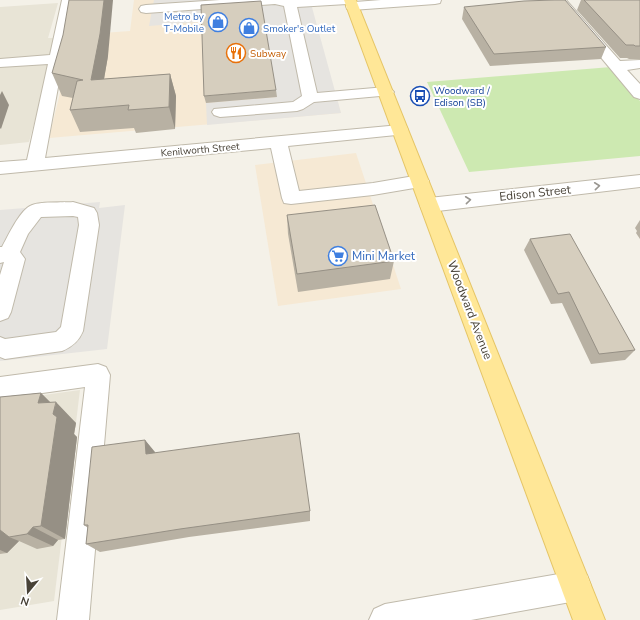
<svg xmlns="http://www.w3.org/2000/svg" width="640" height="620" viewBox="0 0 640 620" font-family="'Nunito Sans',sans-serif">
	<rect width="100%" height="100%" fill="#f4f1e8"/>
	<g fill="#e8e4d6">
		<polygon points="58,3 48,38 57,38 29,142 0,145 0,7"/>
		<polygon points="80,390 54,601 0,610 0,401"/>
	</g>
	<g fill="#f6e9d4">
		<polygon points="134,0 307,0 341,113 49,138 74,35 130,31"/>
		<polygon points="356,153 401,289 278,306 255,165"/>
	</g>
	<polygon fill="#cde9b1" points="611,67 640,101 640,156 469,172 427,82"/>
	<g fill="#e6e4e0">
		<polygon points="154,0 310,0 341,113 207,125 206,103 277,97 202,12 199,13 199,22 149,26"/>
		<polygon points="100,202 99,208 125,205 107,349 0,361 0,210"/>
	</g>
	<g fill="none" stroke-linecap="round" stroke-linejoin="round">
		<g stroke="#c0baab" stroke-width="2">
			<g id="minor">
				<polygon points="62,0 74,0 45,158 400,125 406,126 408,130 406,134 288,146 299,191 373,183 420,175 426,177 429,181 426,185 420,187 373,195 291,204 284,203 282,198 271,148 0,174 0,162 27,160 48,64 0,67 0,59 50,55"/>
				<polygon points="220,0 356,0 355,2 381,0 441,0 440,3 435,4 352,10 347,9 346,6 347,4 297,7 317,93 386,87 391,89 394,92 391,95 314,102 303,109 297,111 220,117 214,115 212,112 214,109 293,102 302,96 284,6 275,4 146,13 141,12 139,9 141,6 146,5"/>
				<polygon points="553,0 566,0 620,61 640,60 640,68 627,70 640,84 640,99 634,97"/>
				<polygon points="640,175 640,187 429,212 422,210 420,205 422,200 429,198"/>
				<path d="M 73,202 L 94,208 L 97,213 L 99,225 L 83,331 C 79,341 72,347 62,351 L 5,359 L 0,357 L 0,337 L 5,339 L 56,332 L 61,327 L 79,225 L 78,217 L 73,216 L 41,217 L 28,234 L 20,252 L 25,259 L 11,312 L 8,318 L 0,321 L 0,275 L 4,262 L 0,263 L 0,247 L 2,247 C 8,236 19,212 30,206 C 38,201 63,203 73,202 Z"/>
				<polygon points="98,364 106,367 110,375 89,620 57,620 85,387 0,399 0,377"/>
				<polygon points="576,571 587,575 591,586 587,597 576,601 471,620 369,620 374,609 385,604"/>
			</g>
		</g>
		<g stroke="#e5c566" stroke-width="2">
			<polygon id="major" points="344,0 356,0 605,620 573,620"/>
		</g>
		<use href="#minor" fill="#fff" fill-rule="evenodd"/>
		<use href="#major" fill="#ffe797" fill-rule="evenodd"/>
	</g>
	<g fill="#b8b1a3">
		<polygon points="581,0 640,0 640,59 629,59 627,58 620,58 577,10"/>
		<polygon points="464,7 606,47 601,59 490,66 462,19"/>
		<polygon points="108,56 104,79 170,74 176,96 175,129 136,133 134,128 80,132 70,110 73,98 62,96 52,73"/>
		<polygon points="276,90 277,97 206,103 204,96"/>
		<polygon points="287,215 394,261 390,279 298,292 288,234"/>
		<polygon points="640,220 640,239 636,233 637,231 635,228"/>
		<polygon points="530,239 635,350 625,360 591,364 562,303 551,304 524,250"/>
		<polygon points="41,393 50,402 76,423 74,434 77,437 65,539 58,540 53,546 37,549 19,541 7,553 0,554 0,397"/>
		<polygon points="145,440 155,453 310,511 310,521 189,537 100,552 86,544 88,528 84,525"/>
	</g>
	<g fill="#969085">
		<polygon points="104,0 113,0 108,56 100,102 91,80"/>
		<polygon points="170,74 176,96 175,129 169,107"/>
		<polygon points="2,91 9,105 1,129 0,128 0,95"/>
		<polygon points="41,393 55,407 56,402 76,423 74,434 77,437 65,539 41,526 38,403"/>
		<polygon points="145,440 155,452 155,466 146,454"/>
		<polygon points="33,527 58,540 53,546 27,534"/>
		<polygon points="0,528 9,537 19,541 7,553 0,550"/>
	</g>
	<g fill="#d6cebe" stroke="#969085">
		<polygon points="69,0 104,0 100,34 91,80 170,74 169,107 128,110 129,105 70,110 77,81 83,80 52,73 63,35"/>
		<polygon points="554,0 565,0 606,47 494,54 464,7 524,1"/>
		<polygon points="584,0 640,0 640,46 635,46 634,45 626,45"/>
		<polygon points="261,1 276,90 204,96 201,5"/>
		<polygon points="375,205 394,261 297,274 287,215"/>
		<polygon points="570,234 635,350 599,354 569,292 558,294 530,239"/>
		<polygon points="41,393 38,403 56,402 53,414 57,417 41,526 33,527 27,534 9,537 0,530 0,397"/>
		<polygon points="299,433 310,511 180,529 86,544 88,525 84,525 92,447 145,440 146,454"/>
	</g>
	<defs><path id="oneway-chevron" d="M-2-3.5L2.5 0L-2 3.5" fill="none" stroke-width="1.6" stroke-linecap="round" stroke-linejoin="round"/></defs>
	<g stroke="#9a9791">
		<use href="#oneway-chevron" transform="translate(597 186) rotate(-6)"/>
		<use href="#oneway-chevron" transform="translate(468 200) rotate(-6)"/>
	</g>
	<defs>
		<g id="shop-ring" transform="scale(1)"><circle r="9.5" fill="#fff" stroke="#3f7fe0" stroke-width="1.5"/><path d="M-5-2.5h2.3a2.7 3.5 0 0 1 5.4 0H5L5.5 6h-11ZM-1.5-2.5h3a1.5 2.3 0 0 0-3 0Z" fill="#3f7fe0"/></g>
		<g id="restaurant-ring" transform="scale(1)"><circle r="9.5" fill="#fff" stroke="#e8710a" stroke-width="1.5"/><path d="M-5-6h1v4h1v-4h1v4h1v-4h1v5L-1.5 .5V6h-2V.5L-5-1ZM5-6V6H3V1.5H1.5Q1.5-4 5-6Z" fill="#e8710a"/></g>
		<g id="bus-ring" transform="scale(1)"><circle r="9.5" fill="#fff" stroke="#1a4fb4" stroke-width="1.5"/><path d="M-5-6H5V4H4V6H2V4H-2V6H-4V4H-5ZM-3.5-4V0h7V-4ZM-3.5 1.2v1.5H-2V1.2ZM2 1.2v1.5H3.5V1.2Z" fill="#1a4fb4"/></g>
		<g id="supermarket-ring" transform="scale(1)"><circle r="9.5" fill="#fff" stroke="#3f7fe0" stroke-width="1.5"/><path d="M-6-5.5h2.5l.6 2H6L4.5 2H-2.5L-4.4-4H-6ZM-1.5 3.2a1.3 1.3 0 1 0 .1 0ZM3 3.2a1.3 1.3 0 1 0 .1 0Z" fill="#3f7fe0"/></g>
	</defs>
	<g fill-rule="evenodd">
		<use href="#shop-ring" x="218" y="22"/>
		<use href="#shop-ring" x="249" y="28"/>
		<use href="#restaurant-ring" x="236" y="53"/>
		<use href="#bus-ring" x="420" y="96"/>
		<use href="#supermarket-ring" x="338" y="256"/>
	</g>
	<g text-anchor="middle" stroke-width="4" stroke-linejoin="round" paint-order="stroke">
		<g font-size="10" fill="#366cbe" stroke="#fff" text-anchor="end">
			<text x="204" y="20">Metro by<tspan x="204" dy="12">T-Mobile</tspan></text>
			<text x="263" y="32" text-anchor="start">Smoker's Outlet</text>
		</g>
		<g font-size="10" fill="#c56008" stroke="#fff" text-anchor="start">
			<text x="250" y="57">Subway</text>
		</g>
		<g font-size="10" fill="#164399" stroke="#fff" text-anchor="start">
			<text x="434" y="94">Woodward /<tspan x="434" dy="12">Edison (SB)</tspan></text>
		</g>
		<g font-size="10" fill="#484237" stroke="#fff">
			<text transform="translate(200 149) rotate(-5)" y="4">Kenilworth Street</text>
		</g>
		<g font-size="12" fill="#484237" stroke="#fff">
			<text transform="translate(535 193) rotate(-6)" y="4">Edison Street</text>
			<text transform="translate(470 310) rotate(69)" y="4">Woodward Avenue</text>
		</g>
		<g font-size="12" fill="#366cbe" stroke="#fff" text-anchor="start">
			<text x="352" y="260">Mini Market</text>
		</g>
	</g>
	<g transform="translate(28 592) rotate(198)" stroke="#ffffff" stroke-width="3" paint-order="stroke">
	<path d="M0-3L7 15L0 10L-7 15Z" fill="#484237"/>
	<text y="-6" font-size="11" font-weight="bold" text-anchor="middle" fill="#484237">N</text>
	</g>
</svg>
